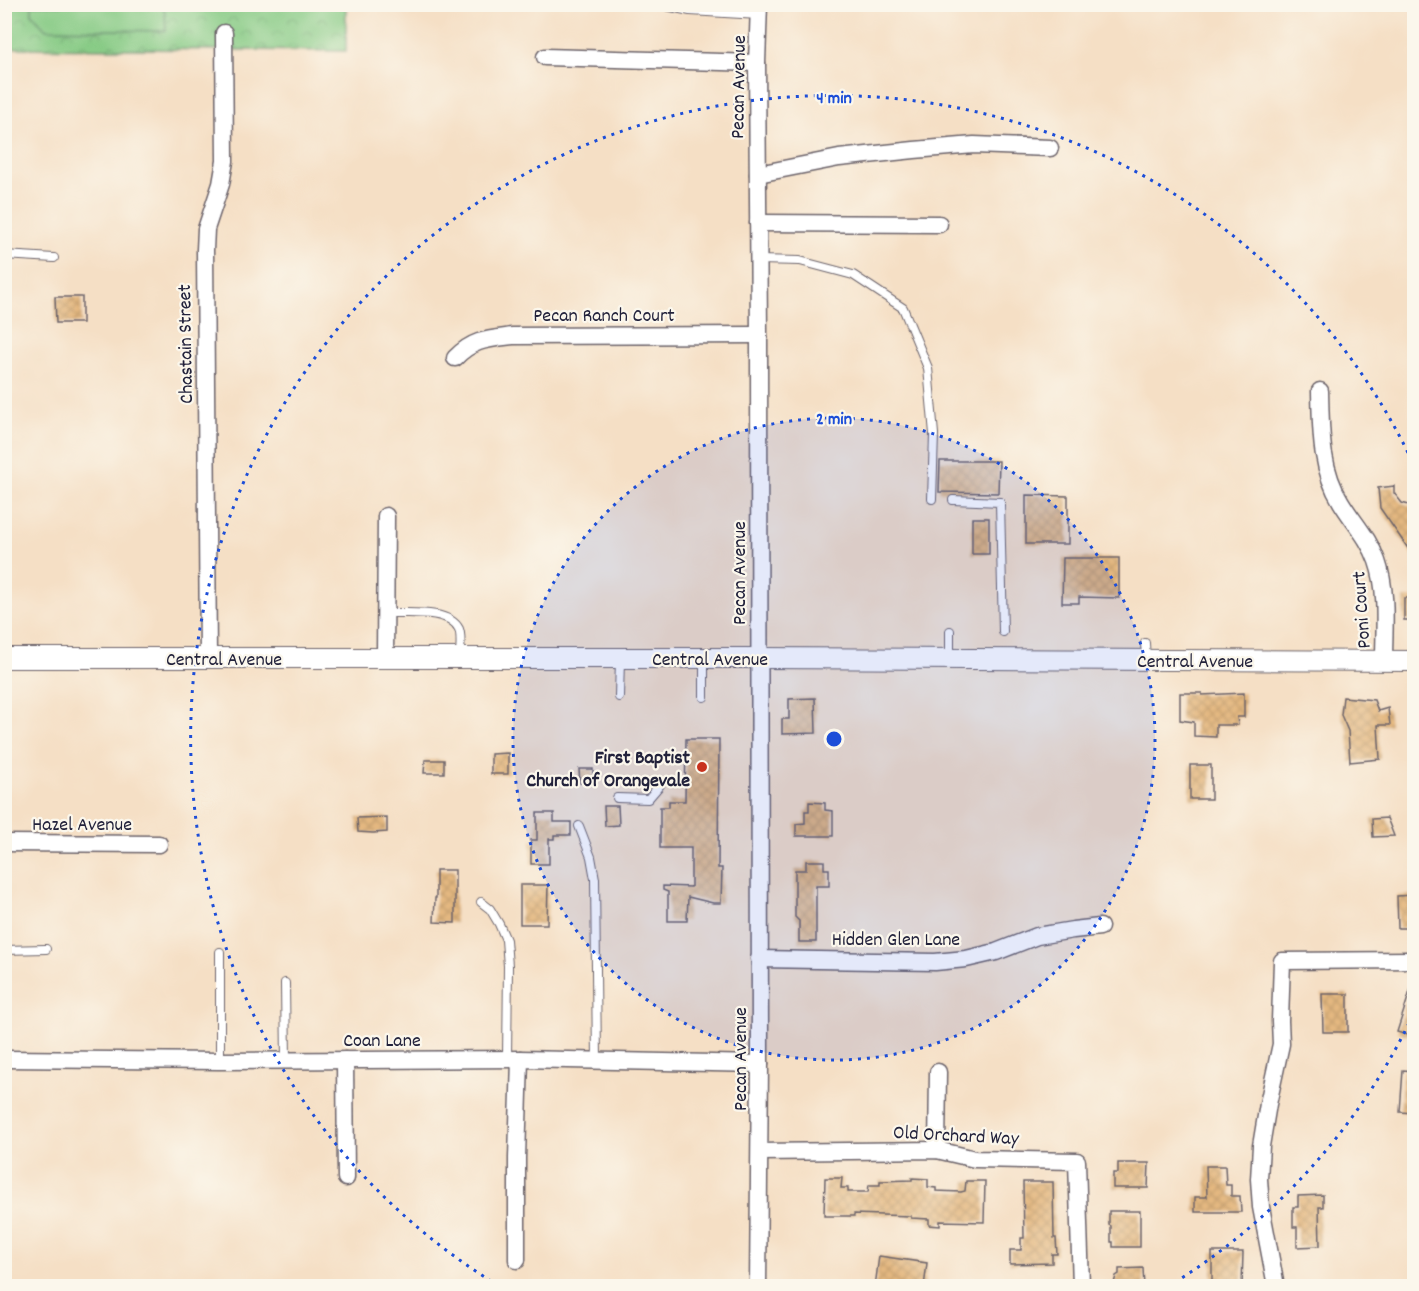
<svg xmlns="http://www.w3.org/2000/svg" width="1419" height="1291" viewBox="0 0 1419 1291" font-family="Dekko,sans-serif">
	<defs>
		<pattern id="park-crowns" width="20" height="18" patternUnits="userSpaceOnUse" patternTransform="scale(1.5)"><rect width="20" height="18" fill="#86ca84"/><path d="M2 6a3 3 0 1 1 6 0M12 15a3 3 0 1 1 6 0" fill="none" stroke="#73ad73"/></pattern>
		<pattern id="building-cross-hatch" width="8" height="8" patternUnits="userSpaceOnUse" patternTransform="scale(1.5)"><rect width="8" height="8" fill="#e4b880"/><path d="M0 0l8 8M0 8l8-8" fill="none" stroke="#c39e70"/></pattern>
	</defs>
	<rect width="100%" height="100%" fill="#fbf7ec"/>
	<filter id="ink" filterUnits="userSpaceOnUse"><feTurbulence type="fractalNoise" baseFrequency=".0167" numOctaves="2"/><feDisplacementMap in="SourceGraphic" scale="12" xChannelSelector="R" yChannelSelector="G"/><feConvolveMatrix kernelMatrix="1 2 1 2 8 2 1 2 1" color-interpolation-filters="sRGB"/></filter>
	<filter id="wash" filterUnits="userSpaceOnUse"><feTurbulence type="fractalNoise" baseFrequency=".008" numOctaves="4" result="noise"/><feDisplacementMap in="SourceGraphic" scale="24" xChannelSelector="R" yChannelSelector="G"/><feGaussianBlur stdDeviation="1.35" result="paint"/><feColorMatrix in="noise" values="0 0 0 0 0 0 0 0 0 0 0 0 0 0 0 0 0 1.4 0 .05"/><feComposite in="paint" operator="in"/></filter>
	<g filter="url(#wash)">
		<rect width="100%" height="100%" fill="#f5dfc5"/>
		<polygon fill="url(#park-crowns)" stroke="#547660" stroke-width="1.5" points="5,5 346,5 346,51 5,48"/>
		<polygon fill="#86ca84" stroke="#547660" stroke-width="1.5" points="32,5 163,5 165,13 166,31 46,29 32,14"/>
		<g id="blocks">
			<g fill="url(#building-cross-hatch)">
				<polygon points="55,297 82,297 82,323 56,323"/>
				<polygon points="940,461 999,461 998,493 939,492"/>
				<polygon points="1394,486 1394,493 1402,503 1412,506 1414,510 1414,557 1380,508 1378,488"/>
				<polygon points="1026,495 1068,496 1068,544 1026,544"/>
				<rect x="972" y="518" width="17" height="36"/>
				<polygon points="1063,558 1119,558 1119,598 1079,597 1079,603 1062,603"/>
				<rect x="1404" y="598" width="10" height="22"/>
				<polygon points="1180,693 1202,693 1202,695 1244,693 1244,717 1237,717 1238,725 1216,725 1216,737 1194,736 1194,722 1180,720"/>
				<polygon points="1343,697 1374,700 1378,711 1388,708 1390,725 1378,725 1380,759 1350,762 1348,731 1341,715"/>
				<polygon points="815,698 816,733 782,734 782,719 789,719 789,699"/>
				<polygon points="686,739 719,739 718,868 722,868 721,903 713,903 688,897 687,921 668,921 668,892 663,890 663,886 691,887 691,848 660,848 660,807 669,807 669,801 685,801"/>
				<polygon points="508,753 508,774 491,774 491,754"/>
				<polygon points="425,760 444,760 444,773 424,773"/>
				<rect x="1190" y="765" width="21" height="34"/>
				<polygon points="579,769 593,769 593,784 580,783"/>
				<polygon points="809,802 825,803 825,810 833,811 833,836 796,836 796,824 805,823 805,811 809,811"/>
				<polygon points="604,806 618,806 619,825 605,826"/>
				<polygon points="537,813 554,813 554,822 571,822 571,835 554,835 554,839 549,839 549,864 531,864 531,840 537,840"/>
				<polygon points="387,817 387,832 373,833 358,832 357,818"/>
				<polygon points="1387,818 1394,836 1373,837 1372,819"/>
				<polygon points="806,861 824,861 824,869 829,869 829,886 816,886 816,942 799,942 799,921 795,917 795,870 806,870"/>
				<polygon points="436,870 455,870 455,923 434,922 435,898 436,898"/>
				<polygon points="520,885 548,885 547,924 520,924"/>
				<polygon points="1414,895 1414,928 1398,928 1397,896"/>
				<polygon points="1412,985 1414,986 1414,1037 1397,1032"/>
				<polygon points="1322,994 1348,994 1348,1032 1323,1032"/>
				<polygon points="1403,1070 1414,1071 1414,1113 1400,1112"/>
				<polygon points="1118,1163 1149,1163 1148,1188 1113,1188 1113,1173 1118,1173"/>
				<polygon points="1206,1166 1225,1166 1226,1185 1231,1185 1231,1196 1240,1196 1241,1212 1195,1212 1195,1197 1207,1197"/>
				<polygon points="825,1178 842,1178 841,1188 848,1188 848,1192 868,1192 869,1185 880,1185 880,1181 912,1180 912,1178 928,1179 928,1187 936,1188 936,1191 961,1192 965,1191 966,1181 985,1181 984,1222 940,1221 940,1226 929,1225 929,1219 911,1218 911,1216 854,1214 854,1216 824,1216"/>
				<polygon points="1023,1182 1053,1182 1054,1238 1056,1238 1057,1254 1052,1254 1052,1263 1010,1264 1010,1250 1021,1250 1021,1238 1024,1238"/>
				<polygon points="1323,1195 1323,1207 1319,1207 1320,1246 1297,1247 1297,1227 1293,1227 1293,1207 1298,1207 1298,1196"/>
				<polygon points="1109,1211 1140,1211 1140,1247 1113,1247 1113,1242 1111,1242 1111,1226 1109,1225"/>
				<polygon points="1212,1252 1243,1252 1242,1287 1212,1287"/>
				<polygon points="879,1256 927,1263 924,1287 875,1287"/>
				<polygon points="1143,1268 1144,1287 1113,1287 1116,1276 1119,1274 1119,1269"/>
			</g>
		</g>
	</g>
	<g filter="url(#ink)">
		<use href="#blocks" fill-opacity="0" stroke="#6c646b" stroke-width="1.5"/>
		<g fill="none" stroke-linecap="round" stroke-linejoin="round">
			<g stroke="#6c646b" stroke-width="10">
				<g id="service">
					<polyline points="656,4 690,11 759,15"/>
					<polyline points="4,255 54,258"/>
					<polyline points="758,260 800,261 853,275 903,308 928,368 934,434 932,499"/>
					<polyline points="953,500 1000,502 1003,632"/>
					<path d="M 386,613 C 405,614 449,608 459,629 C 462,636 460,649 460,658"/>
					<polyline points="1145,643 1146,659"/>
					<polyline points="704,659 704,697"/>
					<polyline points="950,659 950,631"/>
					<polyline points="619,697 620,659"/>
					<polyline points="617,798 648,799 660,785"/>
					<polyline points="579,826 591,857 595,879 597,1061"/>
					<polyline points="481,902 490,909 499,924 506,940 508,966 507,1059"/>
					<polyline points="4,950 46,949"/>
					<polyline points="285,983 286,1061"/>
					<polyline points="220,1061 220,952"/>
				</g>
			</g>
			<g stroke="#6c646b" stroke-width="19">
				<g id="minor">
					<polyline points="545,57 757,63"/>
					<polyline points="758,174 839,158 914,150 974,145 1050,148"/>
					<polyline points="758,223 939,224"/>
					<path d="M 455,358 C 473,339 489,339 513,336 L 759,335"/>
					<path d="M 1320,391 C 1321,430 1320,468 1341,502 C 1353,522 1369,538 1377,561 C 1388,592 1384,628 1384,661"/>
					<polyline points="208,658 205,250 206,229 221,184 225,161 224,33"/>
					<polyline points="385,658 386,516"/>
					<polyline points="4,843 159,844"/>
					<polyline points="759,959 935,962 966,959 996,952 1037,936 1073,930 1100,927"/>
					<polyline points="4,1059 220,1061 520,1059 760,1064"/>
					<polyline points="345,1060 346,1178"/>
					<polyline points="937,1150 938,1072"/>
					<polyline points="760,1152 937,1150 975,1159 1077,1161 1081,1286"/>
					<polyline points="517,1260 517,1158 520,1059"/>
					<polyline points="758,1286 760,1064 759,335 757,63 759,4"/>
					<polyline points="1276,1286 1261,1207 1259,1179 1261,1146 1268,1104 1281,1044 1280,1021 1282,961 1414,960"/>
				</g>
			</g>
			<g stroke="#6c646b" stroke-width="22">
				<polyline id="tertiary" points="4,658 743,658 1414,661"/>
			</g>
			<use href="#service" stroke="#fff" stroke-width="8"/>
			<use href="#minor" stroke="#fff" stroke-width="16"/>
			<use href="#tertiary" stroke="#fff" stroke-width="20"/>
		</g>
	</g>
	<circle cx="834" cy="739" r="321" fill="#1d4ed8" fill-opacity=".12"/>
	<g fill="none" stroke="#1d4ed8" stroke-width="3" stroke-dasharray="3 6">
		<circle cx="834" cy="739" r="321"/>
		<path d="M1413 1015A642 642 0 0 1 1169 1286M499 1286A642 642 0 1 1 1413 463"/>
	</g>
	<circle fill="#c8321e" stroke="#fbf7ec" stroke-width="2" cx="702" cy="767" r="6"/>
	<g text-anchor="middle" stroke-width="4.5" stroke-linejoin="round" paint-order="stroke">
		<g font-size="20" fill="#22223b" stroke="#fbf7ec">
			<text transform="translate(737 87) rotate(-89)" y="7">Pecan Avenue</text>
			<text x="604" y="321">Pecan Ranch Court</text>
			<text transform="translate(184 344) rotate(-91)" y="7">Chastain Street</text>
			<text transform="translate(738 573) rotate(-90)" y="7">Pecan Avenue</text>
			<text transform="translate(1360 610) rotate(-94)" y="7">Poni Court</text>
			<text x="224" y="665">Central Avenue</text>
			<text x="710" y="665">Central Avenue</text>
			<text x="1195" y="667">Central Avenue</text>
			<text x="82" y="830">Hazel Avenue</text>
			<text x="896" y="945">Hidden Glen Lane</text>
			<text x="382" y="1046">Coan Lane</text>
			<text transform="translate(739 1059) rotate(-90)" y="7">Pecan Avenue</text>
			<text transform="translate(956 1134) rotate(3)" y="7">Old Orchard Way</text>
		</g>
		<g font-size="20" font-weight="bold" fill="#22223b" stroke="#fbf7ec" text-anchor="end">
			<text x="690" y="763">First Baptist<tspan x="690" dy="23">Church of Orangevale</tspan></text>
		</g>
	</g>
	<circle cx="834" cy="739" r="9" fill="#1d4ed8" stroke="#fbf7ec" stroke-width="3"/>
	<g font-size="18" text-anchor="middle" font-weight="bold" fill="#1d4ed8" stroke="#fbf7ec" stroke-width="4.5" stroke-linejoin="round" paint-order="stroke">
		<text x="834" y="103">4 min</text>
		<text x="834" y="424">2 min</text>
	</g>
	<rect width="1419" height="1291" fill="none" stroke="#fbf7ec" stroke-width="24"/>
</svg>
